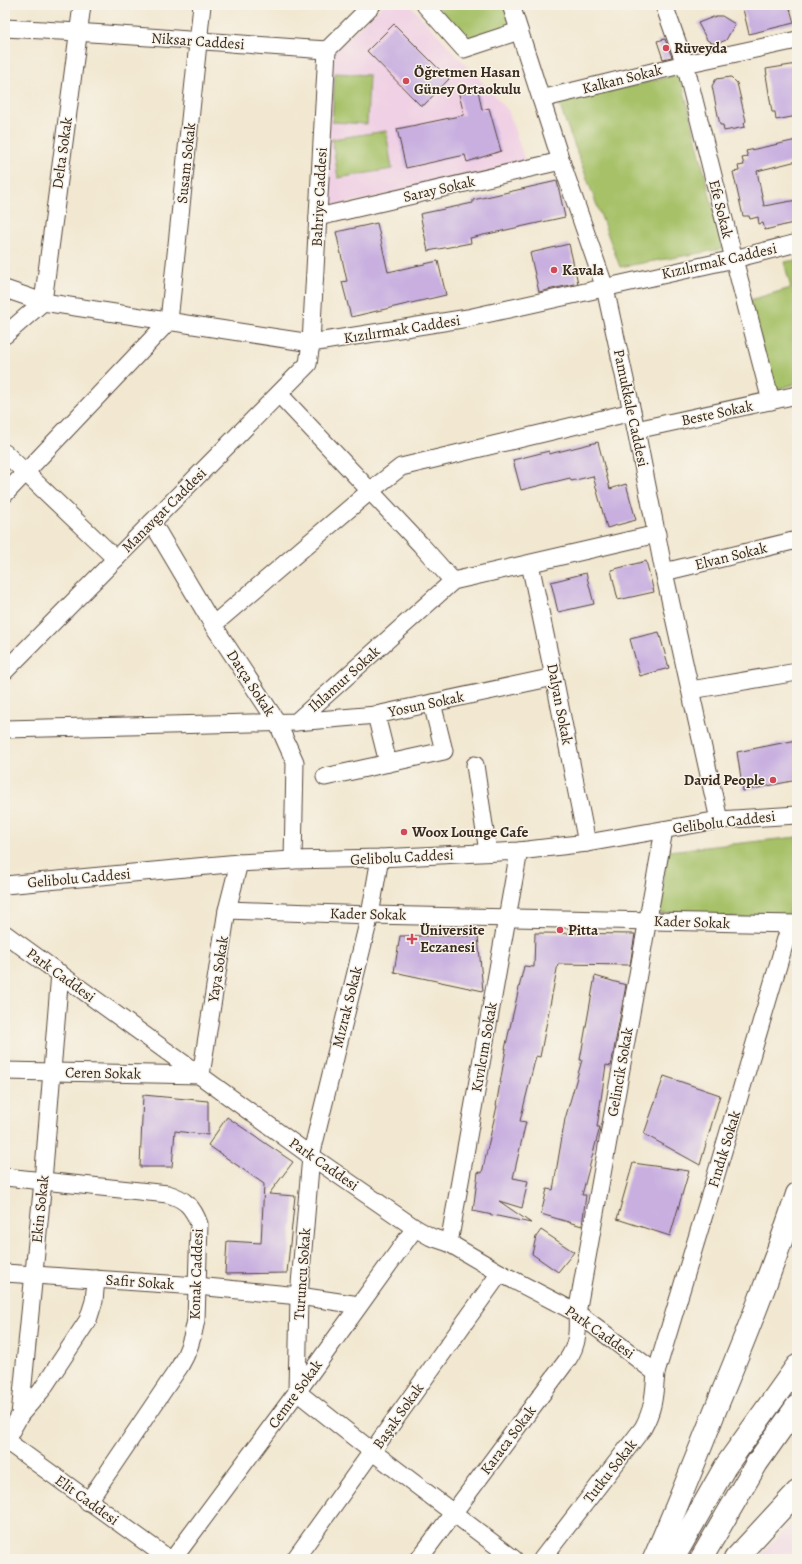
<svg xmlns="http://www.w3.org/2000/svg" width="802" height="1564" viewBox="0 0 802 1564" font-family="Alegreya,serif">
	<rect width="100%" height="100%" fill="#f7f3e8"/>
	<filter id="ink" filterUnits="userSpaceOnUse"><feTurbulence type="fractalNoise" baseFrequency=".025" numOctaves="2"/><feDisplacementMap in="SourceGraphic" scale="8" xChannelSelector="R" yChannelSelector="G"/><feConvolveMatrix kernelMatrix="1 2 1 2 8 2 1 2 1" color-interpolation-filters="sRGB"/></filter>
	<filter id="wash" filterUnits="userSpaceOnUse"><feTurbulence type="fractalNoise" baseFrequency=".012" numOctaves="4" result="noise"/><feDisplacementMap in="SourceGraphic" scale="16" xChannelSelector="R" yChannelSelector="G"/><feGaussianBlur stdDeviation="0.9" result="paint"/><feColorMatrix in="noise" values="0 0 0 0 0 0 0 0 0 0 0 0 0 0 0 0 0 1.4 0 .05"/><feComposite in="paint" operator="in"/></filter>
	<g filter="url(#wash)">
		<rect width="100%" height="100%" fill="#f2e8d1"/>
		<g fill="#f0d0e4">
			<polygon points="383,5 410,5 508,110 526,164 325,208 333,52"/>
			<polygon points="797,1517 797,1559 756,1559"/>
		</g>
		<g fill="#a6c168" stroke="#707643">
			<polygon points="436,5 505,5 511,26 468,39"/>
			<polygon points="335,73 369,75 367,124 332,122"/>
			<polygon points="680,74 723,249 620,267 559,104"/>
			<polygon points="386,131 392,169 338,178 332,139"/>
			<polygon points="797,260 797,383 773,391 750,300 791,288 784,262"/>
			<polygon points="797,837 797,881 786,921 657,913 668,851"/>
		</g>
		<g id="blocks">
			<g fill="#c8afe0">
				<polygon points="742,5 789,5 794,23 749,34"/>
				<polygon points="716,16 722,16 735,24 726,40 719,43 712,43 707,40 698,23"/>
				<polygon points="394,24 449,79 424,105 420,105 367,51"/>
				<polygon points="665,39 672,57 663,59 657,41"/>
				<polygon points="797,64 797,116 776,120 775,112 772,112 766,75 767,75 766,69"/>
				<polygon points="731,77 737,83 746,121 744,123 745,127 724,131 723,125 720,125 712,86 716,79"/>
				<polygon points="478,90 482,110 489,108 501,151 467,162 465,155 406,168 397,129 464,115 459,94"/>
				<polygon points="797,140 797,161 757,171 764,206 797,200 797,222 765,230 763,223 759,224 758,217 750,219 749,216 743,216 733,172 739,171 738,166 744,165 742,158 748,157 746,151"/>
				<polygon points="557,181 565,217 470,238 471,243 428,251 420,214 473,203 473,200"/>
				<polygon points="377,223 388,272 438,261 446,295 351,317 342,282 347,281 336,232"/>
				<polygon points="569,244 578,283 539,292 530,253"/>
				<polygon points="598,442 610,489 626,484 636,520 607,528 593,476 571,481 570,478 521,490 513,460 549,451 549,454"/>
				<polygon points="646,561 654,592 618,600 611,570"/>
				<polygon points="586,573 594,604 558,612 551,582"/>
				<polygon points="659,632 669,668 640,676 630,639"/>
				<polygon points="797,740 797,780 743,791 737,752"/>
				<polygon points="535,933 635,934 630,965 558,964 540,1057 536,1056 520,1121 526,1122 513,1178 528,1181 522,1208 499,1201 531,1223 473,1211 478,1172 482,1173 497,1106 496,1106 506,1049 505,1049 524,966 534,967"/>
				<polygon points="400,936 478,936 483,991 394,972"/>
				<polygon points="595,976 626,985 611,1066 606,1065 597,1127 600,1127 582,1195 586,1195 582,1226 541,1214 547,1189 553,1190 565,1119 582,1060 580,1060"/>
				<polygon points="664,1076 720,1095 700,1165 644,1134"/>
				<polygon points="143,1095 208,1101 208,1135 175,1131 172,1167 140,1167"/>
				<polygon points="227,1117 293,1162 269,1194 295,1196 287,1273 225,1274 227,1241 261,1243 264,1184 208,1145"/>
				<polygon points="633,1163 689,1171 670,1236 617,1219"/>
				<polygon points="541,1230 574,1252 558,1272 532,1254 536,1237"/>
			</g>
		</g>
	</g>
	<g filter="url(#ink)">
		<use href="#blocks" fill-opacity="0" stroke="#564639" stroke-width="1"/>
		<g fill="none" stroke-linecap="round" stroke-linejoin="round">
			<g stroke="#564639" stroke-width="19">
				<g id="minor">
					<polyline points="425,5 464,49 519,31"/>
					<polyline points="511,5 561,161 605,288 636,430 664,572 719,820"/>
					<polyline points="664,5 685,64 734,259 771,401"/>
					<path d="M 5,28 C 113,33 220,43 327,50 L 372,5"/>
					<polyline points="541,99 685,64 797,40"/>
					<polyline points="318,217 561,161"/>
					<polyline points="5,289 43,302 311,343 468,318 734,259 797,243"/>
					<polyline points="5,335 43,302 82,5"/>
					<polyline points="279,394 421,545 453,581"/>
					<polyline points="636,430 797,395"/>
					<polyline points="5,453 116,559"/>
					<polyline points="5,494 169,321 202,5"/>
					<polyline points="152,522 213,625 277,722 295,762 293,860"/>
					<polyline points="530,564 554,677 587,843"/>
					<polyline points="664,572 797,540"/>
					<polyline points="213,625 370,491 401,467 632,412"/>
					<polyline points="5,671 308,364 311,343 327,50"/>
					<polyline points="691,690 797,672"/>
					<polyline points="376,715 388,763"/>
					<polyline points="296,722 376,715 554,677"/>
					<polyline points="5,729 296,722 453,581 657,534"/>
					<polyline points="475,765 488,852"/>
					<polyline points="325,777 444,751 432,703"/>
					<polyline points="380,858 370,915 311,1156 299,1296 297,1392 373,1452 514,1559"/>
					<polyline points="5,885 239,863 293,860 380,858 519,851 587,843 719,820 797,815"/>
					<polyline points="227,910 370,915 797,924"/>
					<polyline points="5,934 311,1156 415,1228 431,1237 449,1243 500,1273 577,1313 596,1327 656,1373"/>
					<polyline points="5,1071 201,1075 227,910 239,863"/>
					<path d="M 5,1177 L 168,1194 C 185,1199 193,1207 199,1224 L 196,1320 C 193,1337 189,1351 180,1366 L 88,1502"/>
					<polyline points="449,1243 519,851"/>
					<polyline points="5,1273 197,1286 299,1296 359,1305"/>
					<polyline points="20,1415 41,1391 88,1320 94,1301 96,1279"/>
					<polyline points="5,1440 169,1559"/>
					<polyline points="6,1440 20,1415 43,1181 60,973"/>
					<polyline points="173,1559 297,1392 415,1228"/>
					<polyline points="295,1559 500,1273"/>
					<path d="M 419,1559 L 568,1359 C 578,1344 578,1331 577,1313 L 664,830"/>
					<path d="M 542,1559 L 643,1428 C 654,1408 654,1395 656,1373 L 713,1185 L 790,925"/>
				</g>
			</g>
			<g stroke="#564639" stroke-width="24">
				<g id="highway">
					<path d="M 654,1559 C 675,1511 695,1462 714,1413 C 744,1340 773,1269 797,1194"/>
					<polyline points="673,1559 725,1467 797,1366"/>
					<polyline points="701,1559 757,1463 797,1406"/>
					<polyline points="735,1559 797,1492"/>
				</g>
			</g>
			<use href="#minor" stroke="#fff" stroke-width="17"/>
			<use href="#highway" stroke="#fff" stroke-width="22"/>
		</g>
	</g>
	<g fill="#d1495b" stroke="#f7f3e8" stroke-width="1.5">
		<circle cx="666" cy="48" r="4"/>
		<circle cx="406" cy="81" r="4"/>
		<circle cx="554" cy="270" r="4"/>
		<circle cx="773" cy="780" r="4"/>
		<circle cx="404" cy="832" r="4"/>
		<circle cx="560" cy="930" r="4"/>
		<path d="M410 933h4v4h4v4h-4v4h-4v-4h-4v-4h4z"/>
	</g>
	<g text-anchor="middle" stroke-width="3" stroke-linejoin="round" paint-order="stroke">
		<g font-size="15" fill="#3b2a1e" stroke="#f7f3e8">
			<text transform="translate(198 41) rotate(4)" y="5">Niksar Caddesi</text>
			<text transform="translate(622 79) rotate(-14)" y="5">Kalkan Sokak</text>
			<text transform="translate(62 153) rotate(-82)" y="5">Delta Sokak</text>
			<text transform="translate(186 163) rotate(-84)" y="5">Susam Sokak</text>
			<text transform="translate(439 189) rotate(-13)" y="5">Saray Sokak</text>
			<text transform="translate(319 197) rotate(-87)" y="5">Bahriye Caddesi</text>
			<text transform="translate(721 209) rotate(76)" y="5">Efe Sokak</text>
			<text transform="translate(719 261) rotate(-13)" y="5">Kızılırmak Caddesi</text>
			<text transform="translate(402 329) rotate(-9)" y="5">Kızılırmak Caddesi</text>
			<text transform="translate(631 408) rotate(78)" y="5">Pamukkale Caddesi</text>
			<text transform="translate(717 413) rotate(-12)" y="5">Beste Sokak</text>
			<text transform="translate(164 510) rotate(-45)" y="5">Manavgat Caddesi</text>
			<text transform="translate(731 556) rotate(-14)" y="5">Elvan Sokak</text>
			<text transform="translate(344 679) rotate(-42)" y="5">Ihlamur Sokak</text>
			<text transform="translate(251 683) rotate(57)" y="5">Datça Sokak</text>
			<text transform="translate(426 704) rotate(-12)" y="5">Yosun Sokak</text>
			<text transform="translate(560 704) rotate(79)" y="5">Dalyan Sokak</text>
			<text transform="translate(724 822) rotate(-7)" y="5">Gelibolu Caddesi</text>
			<text transform="translate(402 857) rotate(-3)" y="5">Gelibolu Caddesi</text>
			<text transform="translate(79 878) rotate(-5)" y="5">Gelibolu Caddesi</text>
			<text transform="translate(368 914) rotate(1)" y="5">Kader Sokak</text>
			<text transform="translate(692 922) rotate(2)" y="5">Kader Sokak</text>
			<text transform="translate(218 969) rotate(-81)" y="5">Yaya Sokak</text>
			<text transform="translate(61 975) rotate(36)" y="5">Park Caddesi</text>
			<text transform="translate(347 1007) rotate(-76)" y="5">Mızrak Sokak</text>
			<text transform="translate(484 1047) rotate(-80)" y="5">Kıvılcım Sokak</text>
			<text transform="translate(620 1072) rotate(-80)" y="5">Gelincik Sokak</text>
			<text transform="translate(103 1073) rotate(1)" y="5">Ceren Sokak</text>
			<text transform="translate(724 1149) rotate(-73)" y="5">Fındık Sokak</text>
			<text transform="translate(324 1164) rotate(35)" y="5">Park Caddesi</text>
			<text transform="translate(40 1209) rotate(-84)" y="5">Ekin Sokak</text>
			<text transform="translate(196 1274) rotate(-88)" y="5">Konak Caddesi</text>
			<text transform="translate(302 1274) rotate(-86)" y="5">Turuncu Sokak</text>
			<text transform="translate(140 1282) rotate(4)" y="5">Safir Sokak</text>
			<text transform="translate(600 1332) rotate(35)" y="5">Park Caddesi</text>
			<text transform="translate(295 1394) rotate(-54)" y="5">Cemre Sokak</text>
			<text transform="translate(398 1416) rotate(-55)" y="5">Başak Sokak</text>
			<text transform="translate(508 1440) rotate(-53)" y="5">Karaca Sokak</text>
			<text transform="translate(610 1471) rotate(-52)" y="5">Tutku Sokak</text>
			<text transform="translate(87 1500) rotate(36)" y="5">Elit Caddesi</text>
		</g>
		<g font-size="15" font-weight="bold" fill="#3b2a1e" stroke="#f7f3e8" text-anchor="start">
			<text x="674" y="53">Rüveyda</text>
			<text x="414" y="77">Öğretmen Hasan<tspan x="414" dy="17">Güney Ortaokulu</tspan></text>
			<text x="562" y="275">Kavala</text>
			<text x="765" y="785" text-anchor="end">David People</text>
			<text x="412" y="837">Woox Lounge Cafe</text>
			<text x="420" y="935">Üniversite<tspan x="420" dy="17">Eczanesi</tspan></text>
			<text x="568" y="935">Pitta</text>
		</g>
	</g>
	<rect width="802" height="1564" fill="none" stroke="#f7f3e8" stroke-width="20"/>
</svg>
